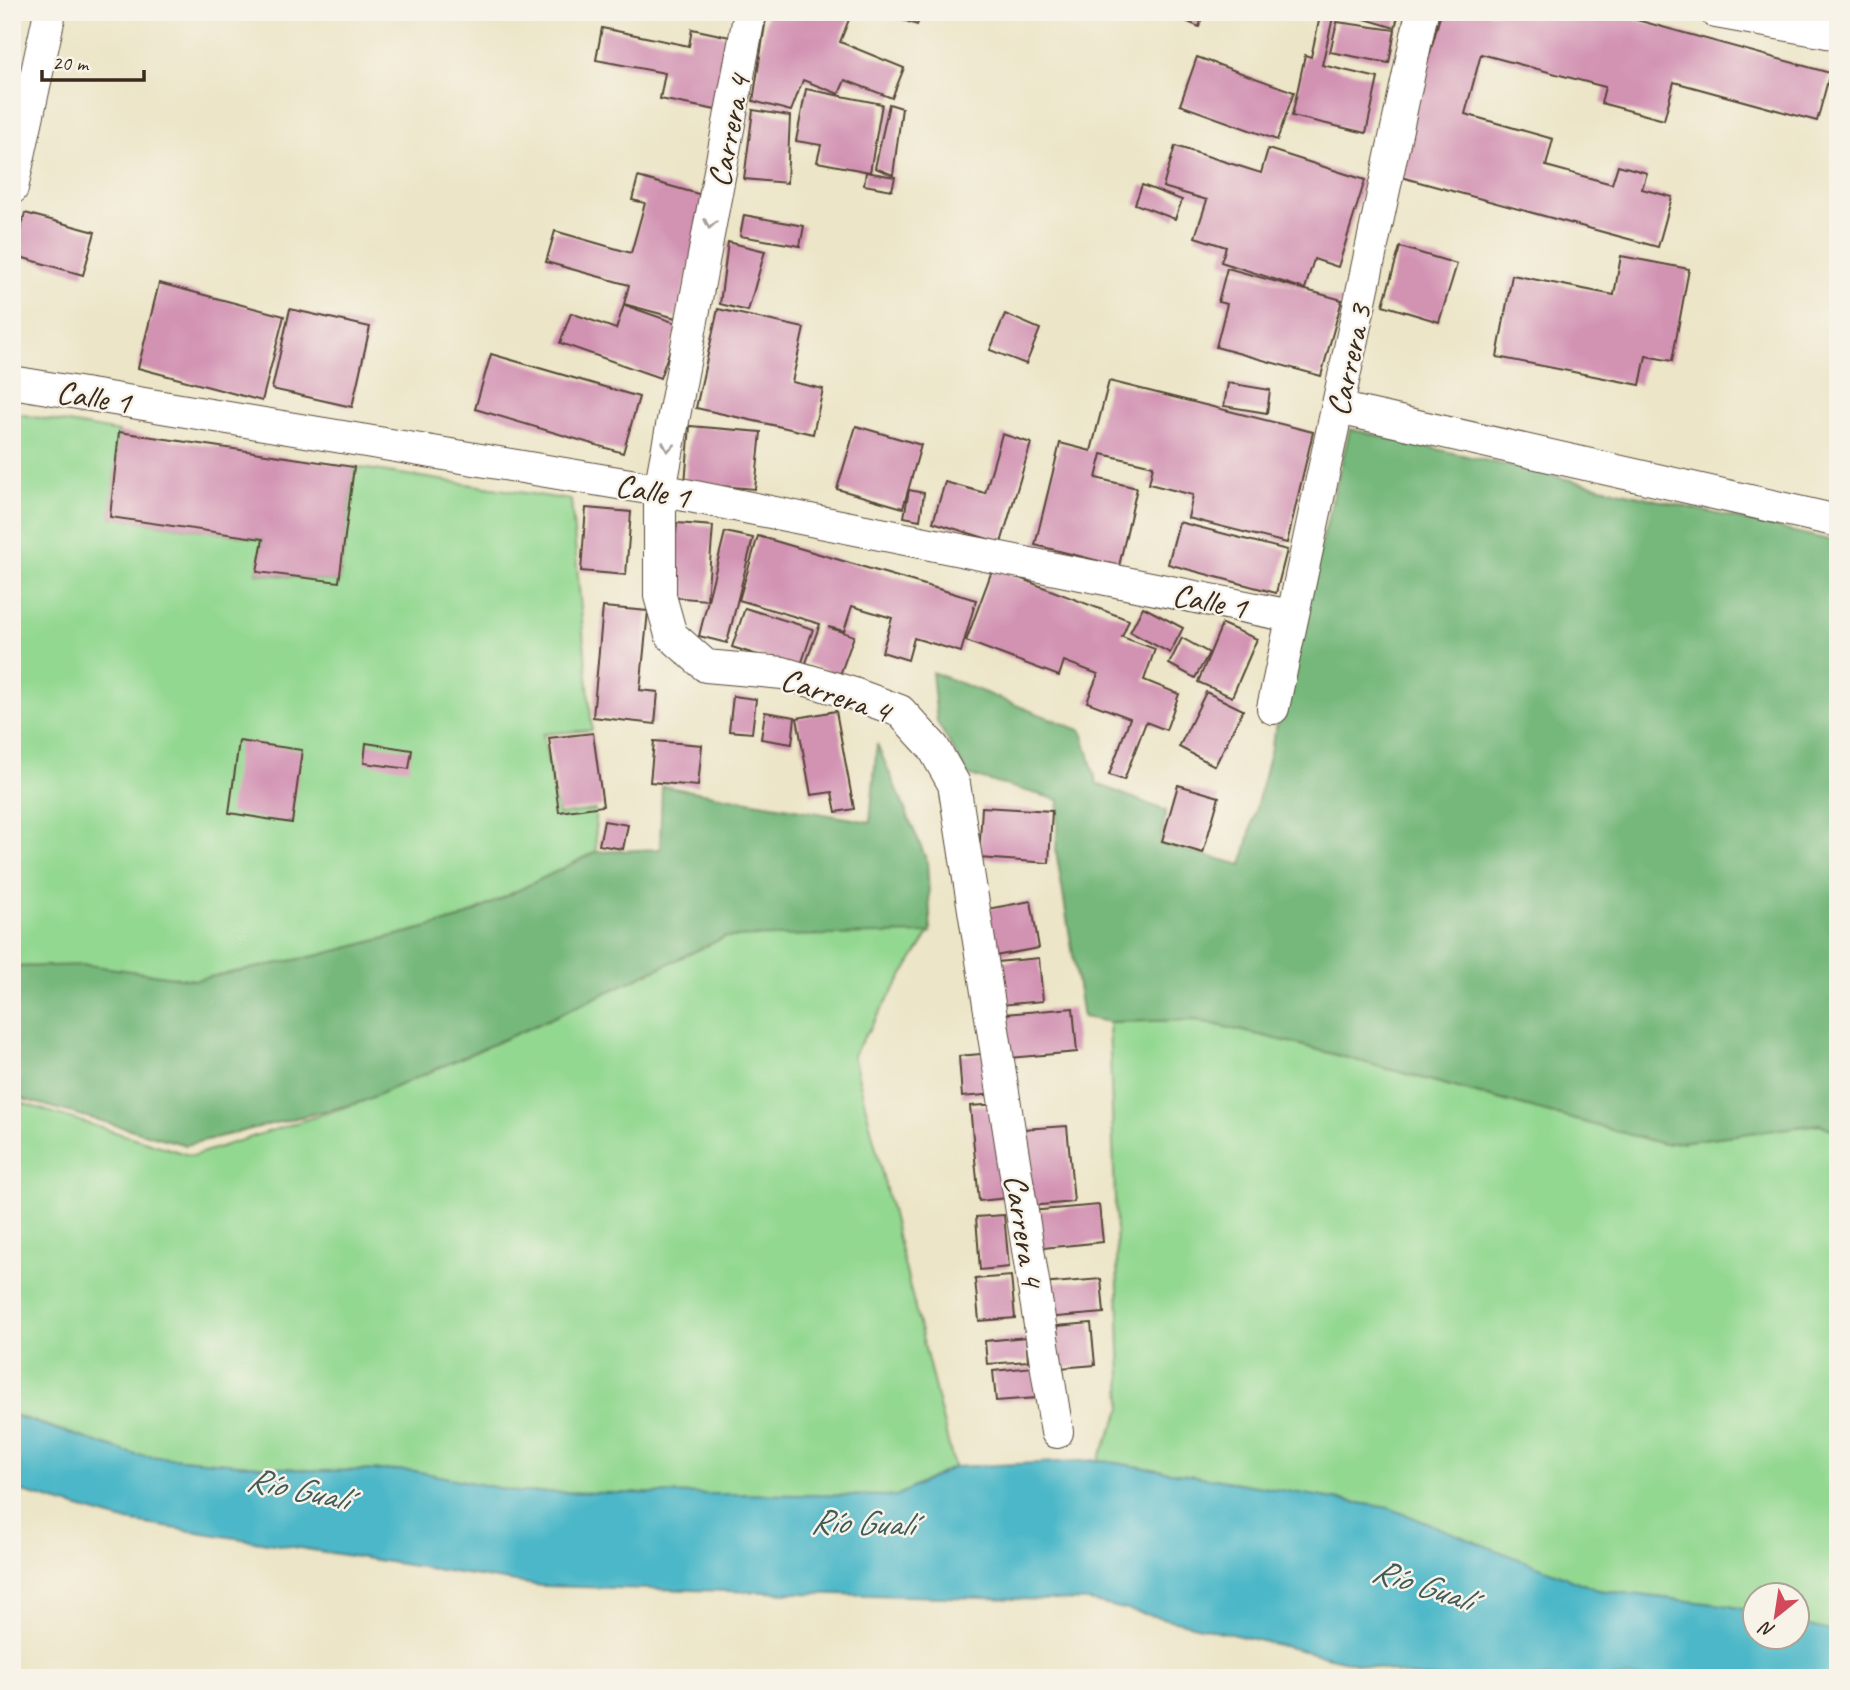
<svg xmlns="http://www.w3.org/2000/svg" width="1850" height="1690" viewBox="0 0 1850 1690" font-family="Caveat,sans-serif">
	<rect width="100%" height="100%" fill="#f7f3e8"/>
	<filter id="ink" filterUnits="userSpaceOnUse"><feTurbulence type="fractalNoise" baseFrequency=".0143" numOctaves="2"/><feDisplacementMap in="SourceGraphic" scale="14" xChannelSelector="R" yChannelSelector="G"/><feConvolveMatrix kernelMatrix="1 2 1 2 8 2 1 2 1" color-interpolation-filters="sRGB"/></filter>
	<filter id="wash" filterUnits="userSpaceOnUse"><feTurbulence type="fractalNoise" baseFrequency=".00686" numOctaves="4" result="noise"/><feDisplacementMap in="SourceGraphic" scale="28" xChannelSelector="R" yChannelSelector="G"/><feGaussianBlur stdDeviation="1.57" result="paint"/><feColorMatrix in="noise" values="0 0 0 0 0 0 0 0 0 0 0 0 0 0 0 0 0 1.4 0 .05"/><feComposite in="paint" operator="in"/></filter>
	<g filter="url(#wash)">
		<rect width="100%" height="100%" fill="#ece5c7"/>
		<g fill="#93d891" stroke="#678158" stroke-width="2">
			<polygon points="12,413 119,432 111,517 263,539 257,573 339,582 354,467 571,500 592,730 543,734 558,815 595,810 596,852 460,919 320,955 195,980 88,966 12,967"/>
			<polygon points="931,930 853,1055 954,1467 897,1496 518,1492 410,1470 319,1471 136,1455 12,1414 12,1100 192,1156 361,1102 543,1022 725,937"/>
			<polygon points="1196,1020 1293,1043 1664,1144 1820,1124 1838,1132 1838,1634 1798,1623 1798,1596 1756,1596 1755,1613 1730,1606 1598,1590 1389,1508 1098,1460 1122,1408 1109,1022"/>
		</g>
		<g fill="#76b87b" stroke="#58714c" stroke-width="2">
			<polygon points="1350,429 1838,542 1838,1132 1820,1124 1664,1144 1293,1043 1196,1020 1109,1022 1083,1017 1056,850 1059,800 968,775 937,722 932,672 1082,731 1097,784 1166,811 1160,844 1242,865"/>
			<polygon points="877,744 927,861 931,933 725,937 543,1022 361,1102 186,1145 12,1096 12,967 88,965 195,980 320,955 460,919 596,852 660,849 662,786 870,822"/>
		</g>
		<polygon fill="#4bb7c8" stroke="#437073" stroke-width="2" points="12,1415 136,1455 319,1471 410,1470 518,1492 896,1496 954,1467 1098,1460 1389,1508 1598,1590 1730,1606 1755,1612 1756,1638 1798,1638 1798,1623 1838,1633 1838,1678 1420,1678 1089,1601 542,1586 121,1520 12,1489"/>
		<g id="blocks">
			<g fill="#d292b2">
				<polygon points="767,12 852,12 840,42 904,68 892,98 845,80 839,94 803,80 791,111 753,101"/>
				<polygon points="882,12 922,12 917,25"/>
				<polygon points="1166,12 1204,12 1199,27"/>
				<polygon points="1321,12 1334,13 1322,65 1378,78 1366,133 1292,116 1305,55 1311,57"/>
				<polygon points="1342,12 1399,12 1395,28"/>
				<polygon points="1441,12 1608,12 1830,73 1817,121 1674,82 1664,120 1601,103 1605,87 1481,54 1465,114 1553,139 1546,166 1612,184 1618,165 1647,173 1642,189 1672,197 1658,247 1397,176"/>
				<polygon points="1337,22 1395,30 1389,63 1330,52"/>
				<polygon points="602,28 689,46 692,29 730,37 716,110 660,99 665,73 596,60"/>
				<polygon points="1197,57 1294,92 1277,140 1180,105"/>
				<polygon points="806,89 882,104 870,172 817,162 821,145 796,141"/>
				<polygon points="889,104 902,108 893,175 875,168"/>
				<polygon points="753,110 790,116 787,183 744,179"/>
				<polygon points="1175,146 1261,173 1268,149 1365,180 1338,267 1314,259 1305,289 1221,262 1226,247 1195,237 1207,200 1163,187"/>
				<polygon points="866,172 895,177 892,190 864,185"/>
				<polygon points="638,177 709,197 676,318 624,304 629,285 546,262 555,231 631,253 645,203 632,200"/>
				<polygon points="1142,185 1182,200 1175,219 1135,204"/>
				<polygon points="25,213 95,232 83,275 13,255"/>
				<polygon points="744,215 804,226 800,246 740,236"/>
				<polygon points="728,242 765,251 748,311 720,304"/>
				<polygon points="1400,247 1457,264 1439,322 1383,305"/>
				<polygon points="1621,256 1689,269 1672,361 1646,356 1640,385 1497,357 1512,275 1614,295"/>
				<polygon points="1227,268 1342,300 1321,376 1216,347 1227,304 1218,302"/>
				<polygon points="159,283 284,316 262,401 138,368"/>
				<polygon points="624,305 679,324 660,378 560,343 571,313 616,329"/>
				<polygon points="290,309 370,327 352,407 272,389"/>
				<polygon points="718,309 804,328 792,382 823,389 813,434 696,408"/>
				<polygon points="1005,314 1040,329 1026,364 990,350"/>
				<polygon points="491,354 639,397 623,453 475,409"/>
				<polygon points="1109,381 1313,432 1287,543 1188,518 1193,495 1149,484 1153,466 1102,454 1096,478 1137,488 1119,566 1035,545 1060,443 1091,451"/>
				<polygon points="1228,383 1270,390 1267,413 1224,406"/>
				<polygon points="690,426 761,432 755,489 685,483"/>
				<polygon points="856,426 921,445 903,508 837,489"/>
				<polygon points="119,432 354,467 339,582 257,572 263,539 110,517"/>
				<polygon points="1002,434 1031,443 1001,543 933,522 945,482 985,493"/>
				<polygon points="909,490 924,493 920,520 904,517"/>
				<polygon points="586,508 631,512 626,575 581,571"/>
				<polygon points="1179,522 1287,550 1276,593 1168,564"/>
				<polygon points="677,523 713,526 707,600 671,597"/>
				<polygon points="725,532 753,538 727,643 699,636"/>
				<polygon points="758,536 976,600 961,652 914,638 908,660 882,652 892,618 852,606 844,631 828,627 854,636 840,675 806,663 820,624 739,600"/>
				<polygon points="993,568 1129,620 1122,637 1155,649 1144,680 1179,694 1166,730 1146,722 1124,780 1109,775 1130,718 1087,702 1098,674 1064,661 1059,676 966,641"/>
				<polygon points="603,607 648,611 640,690 658,692 655,724 593,717"/>
				<polygon points="1143,607 1183,628 1170,653 1130,632"/>
				<polygon points="745,608 813,629 800,668 732,647"/>
				<polygon points="1222,624 1257,639 1232,697 1198,682"/>
				<polygon points="1182,638 1209,653 1195,678 1169,664"/>
				<polygon points="1206,692 1243,710 1215,766 1179,747"/>
				<polygon points="733,696 756,699 752,733 729,731"/>
				<polygon points="836,711 854,809 836,812 832,792 811,795 797,718"/>
				<polygon points="765,712 795,717 792,744 761,739"/>
				<polygon points="593,733 603,806 559,812 549,738"/>
				<polygon points="239,741 302,750 292,823 229,813"/>
				<polygon points="654,741 702,745 698,786 650,782"/>
				<polygon points="366,743 412,750 409,769 364,763"/>
				<polygon points="1178,785 1219,797 1203,853 1162,841"/>
				<polygon points="982,807 1052,811 1049,863 979,858"/>
				<polygon points="604,821 628,825 623,849 599,845"/>
				<polygon points="1031,901 1039,948 995,956 987,909"/>
				<polygon points="1039,958 1043,1001 1001,1005 997,962"/>
				<polygon points="1073,1008 1077,1052 1009,1058 1005,1014"/>
				<polygon points="992,1053 996,1094 962,1097 959,1056"/>
				<polygon points="999,1104 1008,1198 979,1201 970,1106"/>
				<polygon points="1067,1126 1074,1202 1030,1206 1023,1129"/>
				<polygon points="1099,1205 1103,1242 1033,1249 1030,1211"/>
				<polygon points="1004,1215 1009,1267 980,1270 976,1217"/>
				<polygon points="1011,1276 1015,1318 979,1321 975,1279"/>
				<polygon points="1101,1279 1104,1313 1045,1318 1041,1284"/>
				<polygon points="1091,1323 1095,1365 1060,1368 1057,1326"/>
				<polygon points="1026,1337 1028,1361 987,1364 985,1341"/>
				<polygon points="1034,1367 1037,1398 996,1401 993,1371"/>
			</g>
		</g>
	</g>
	<g filter="url(#ink)">
		<use href="#blocks" fill-opacity="0" stroke="#564637" stroke-width="2"/>
		<g fill="none" stroke-linecap="round" stroke-linejoin="round">
			<g stroke="#564637" stroke-width="34">
				<g id="street">
					<polyline points="750,12 660,490 660,596 671,635 706,666 783,673 851,693 900,711 933,747 954,784 1057,1432"/>
					<polyline points="1716,12 1838,34"/>
					<polyline points="12,188 50,12"/>
					<polyline points="12,382 660,490 1291,616"/>
					<polyline points="1338,408 1838,521"/>
					<polyline points="1273,708 1422,12"/>
				</g>
			</g>
			<use href="#street" stroke="#fff" stroke-width="32"/>
		</g>
		<defs><path id="oneway-chevron" d="M-2-3.5L2.5 0L-2 3.5" fill="none" stroke-width="1.6" stroke-linecap="round" stroke-linejoin="round" transform="scale(1.75)"/></defs>
		<g stroke="#a79f9a">
			<use href="#oneway-chevron" transform="translate(710 224) rotate(101)"/>
			<use href="#oneway-chevron" transform="translate(668 447) rotate(101)"/>
		</g>
	</g>
	<g text-anchor="middle" stroke-width="5" stroke-linejoin="round" paint-order="stroke">
		<g font-size="33" fill="#3b2a1e" stroke="#f7f3e8">
			<text transform="translate(728 131) rotate(-79)" y="12">Carrera 4</text>
			<text transform="translate(1348 360) rotate(-78)" y="12">Carrera 3</text>
			<text transform="translate(94 396) rotate(9)" y="12">Calle 1</text>
			<text transform="translate(653 490) rotate(10)" y="12">Calle 1</text>
			<text transform="translate(1210 600) rotate(11)" y="12">Calle 1</text>
			<text transform="translate(836 694) rotate(18)" y="12">Carrera 4</text>
			<text transform="translate(1025 1230) rotate(81)" y="12">Carrera 4</text>
		</g>
		<g font-size="35" font-style="italic" fill="#415b5a" stroke="#f7f3e8">
			<text transform="translate(298 1488) rotate(12)" y="12">Río Gualí</text>
			<text transform="translate(862 1522) rotate(2)" y="12">Río Gualí</text>
			<text transform="translate(1423 1584) rotate(18)" y="12">Río Gualí</text>
		</g>
	</g>
	<rect width="1850" height="1690" fill="none" stroke="#f7f3e8" stroke-width="42"/>
	<g transform="translate(1776 1616) rotate(210)"><circle r="33" fill="#f7f3e8" stroke="#aca397" stroke-width="2"/>
	<path d="M0-5L12 26L0 18L-12 26Z" fill="#d1495b"/>
	<text y="-10" font-size="19" font-weight="bold" text-anchor="middle" fill="#3b2a1e">N</text>
	</g>
	<path d="M42 70v10h102v-10" fill="none" stroke="#3b2a1e" stroke-width="3.5"/>
	<text x="52" y="70" font-size="21" fill="#3b2a1e" stroke="#f7f3e8" stroke-width="5" paint-order="stroke">20 m</text>
</svg>
